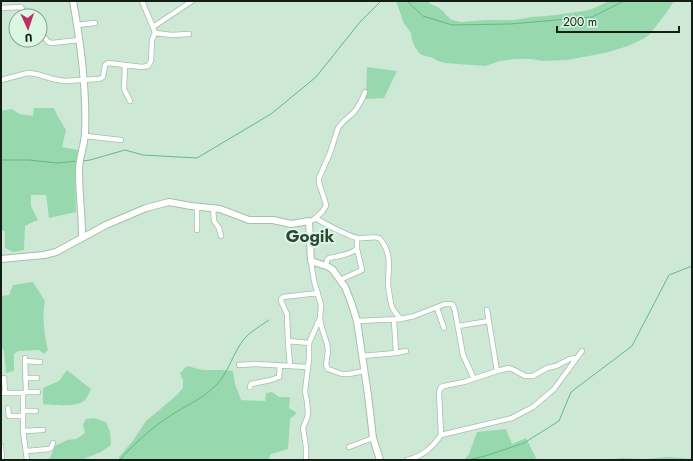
<svg xmlns="http://www.w3.org/2000/svg" width="693" height="461" font-family="Jost,sans-serif">
<style>
.green{fill:#98d8ae}
.lines{fill:none;stroke-linecap:round;stroke-linejoin:round}
.stream{stroke:#5fbb83;stroke-width:1}
.minor-casing{stroke:#a5bead;stroke-width:6}
.tertiary-casing{stroke:#a5bead;stroke-width:8}
.minor{stroke:#fff;stroke-width:4.5}
.tertiary{stroke:#fff;stroke-width:6}
.labels{text-anchor:middle;dominant-baseline:central;stroke-width:4;stroke-linejoin:round;paint-order:stroke}
.quarter-label{font-size:17px;font-weight:bold;fill:#2f4536;stroke:#dbf6e3}
</style>
<rect width="100%" height="100%" fill="#cee8d6"/>
<path class="green" d="M396,1h33l1,3 8,3 6,5 2,3 6,5 9,2 25,-2h28l18,-3 15,-1 37,-5 8,-2 17,-8h65l-7,11 -18,23 -6,4 -15,7 -23,7 -38,7 -24,1 -12,-2h-16l-15,2 -15,5 -40,-3 -7,-2 -7,-4h-3l-8,-3 -5,-7 -3,-7 -1,-7 -8,-11 -2,-7z
M367,67l30,4 -13,27 -18,1z
M34,108h20l3,7 9,15 -4,17 16,3 -3,24 1,38 -27,6 -3,-23h-15v11l7,14 -5,2 -8,4 -1,24 -11,2 -8,-4v-17l-4,-1v-119l11,-2 7,5 14,2z
M33,282l12,19c-3,14 -1,35 3,49l-4,4 -5,-4 -21,1 -4,3v17l-8,2 -2,-22 -3,-5v-50l8,-1 4,-10z
M187,366l16,4h21l9,1 2,13 6,16 24,1 1,-8 6,-1 7,5h11l-1,11 8,5 -7,6 -2,30 -17,5 -3,6h-149v-3l13,-15 14,-21 31,-26 6,-7v-8l-3,-7z
M67,370l24,19c-2,3 -3,8 -6,11 -8,8 -32,5 -42,4v-16l16,-7z
M94,418l12,4 4,10 1,13 -10,7 -20,8h-36l5,-2 5,-12 12,-6 9,-1 9,-6 -2,-9 3,-5z
M506,429l6,15 14,-6 11,22h-73l5,-6 8,-22z
M670,457l22,2v1h-85l15,-2 22,1z"/>
<g class="lines">
<path class="stream" d="M407,1l16,15 29,9 58,-1 82,-7 32,-16
M1,160h28l28,3 21,-2
M83,161l7,-1 35,-10 18,5 54,3 74,-44 45,-37 44,-55 21,-21
M120,460c13,-16 35,-35 53,-46 14,-9 29,-15 41,-27 15,-13 18,-34 31,-49 5,-6 17,-13 24,-18
M468,460l17,-4 39,-13 35,-22 12,-29 61,-46 37,-71 23,-9"/>
<g class="minor-casing">
<path id="minor" d="M1,8l20,-1 1,2 1,7
M77,25l18,-2
M153,27l39,-26
M155,33l17,2 17,-1
M40,38h5l3,4 4,1 28,-3
M125,65l-1,24 6,12
M1,80l27,-7 8,1 17,5 11,2 35,-2 4,-2 2,-12 3,-2 34,4 6,-1 3,-5 1,-21 3,-7 -2,-6 -11,-26
M85,136l36,4
M197,206v24
M213,208l1,13 5,7 2,8
M315,218c13,7 28,16 42,20 6,1 18,-2 22,0 1,1 3,3 4,5 9,14 5,26 5,42 1,7 2,15 4,22 2,5 5,8 9,12
M313,220l9,-8 4,-6 -1,-5 -6,-18v-5l11,-25 8,-25c4,-6 11,-11 16,-16 5,-6 8,-12 11,-20
M311,261l3,20 7,24 -1,13 1,7 6,19 1,7 -2,14 2,4 14,5h7l15,-3
M326,266l1,-6 2,-2c10,-2 20,-3 28,-9v-11
M340,280l22,-10 -5,-21
M437,308l7,20
M487,310l10,61
M357,321l44,-2 13,-3 31,-12h6l2,1 2,6 8,44 11,24
M458,326l31,-5
M288,341l2,25
M309,343l-21,-2 -1,-27 -6,-13v-2l2,-2 35,-4
M396,353l10,-2
M362,356l34,-3 -2,-33
M25,361l15,1
M239,365l16,-1 52,3
M4,378l1,15
M25,378h12
M250,387l1,-3 20,-4 8,-3 1,-11
M26,392h12
M1,393h22v38l4,29
M23,393l3,-1 -1,-34
M8,408l1,8h14
M23,411h13
M23,431l20,-1
M441,435l71,-17 21,-11 21,-18 28,-38
M1,446l1,14
M349,447l24,-9
M27,451l22,-2 2,-1 2,-5
M306,460v-13l-3,-19 4,-10 1,-5 -1,-11 -2,-11 4,-32v-16l10,-23
M407,460c16,-4 25,-12 34,-25l-2,-43 2,-5 3,-1 20,-4 33,-11 12,-3 5,2 11,6h8l14,-8 9,-2 14,-7 6,-1"/>
</g>
<g class="tertiary-casing">
<path id="tertiary" d="M73,1c8,44 14,89 12,133 -1,13 -6,24 -6,36 0,23 3,45 3,67
M1,259l43,-4 12,-3 50,-27 40,-17 23,-6 22,4 29,3 29,11h24l18,4 18,-3 2,40 18,6 4,3 7,10 5,7 6,15 6,19 11,74 5,43 7,22"/>
</g>
<use href="#minor" class="minor"/>
<use href="#tertiary" class="tertiary"/>
</g>
<g class="labels">
<g class="quarter-label">
<text x="310" y="236">Gogik</text>
</g>
</g>
<rect width="693" height="461" fill="none" stroke="#141e17" stroke-width="4"/>
<g transform="translate(28 28) rotate(177)"><circle r="19" fill="#dbf6e3" stroke="#8ba091"/>
<path d="M0-3L7 15L0 10L-7 15Z" fill="#be3060"/>
<text y="-6" font-size="11" font-weight="bold" text-anchor="middle" fill="#141e17">U</text>
</g>
<path d="M557 26v6h122v-6" fill="none" stroke="#141e17" stroke-width="2"/>
<text x="563" y="26" font-size="12" fill="#141e17" stroke="#dbf6e3" stroke-width="3" paint-order="stroke">200 m</text>
</svg>
